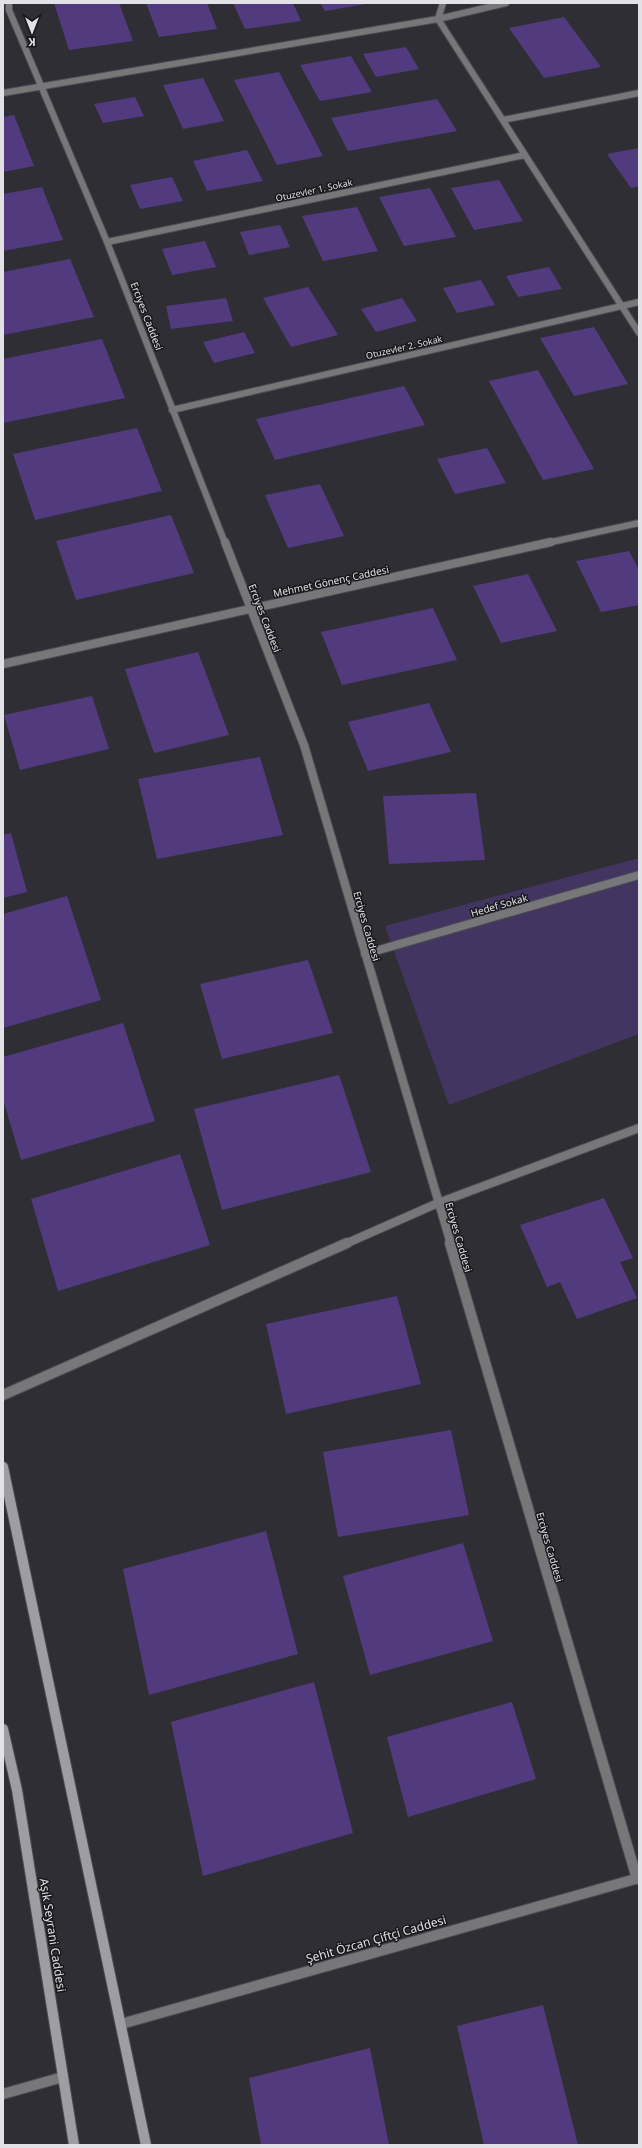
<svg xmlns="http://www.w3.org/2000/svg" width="642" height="2148" font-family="'Noto Sans',sans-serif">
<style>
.green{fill:#433562}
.building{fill:#513b7e}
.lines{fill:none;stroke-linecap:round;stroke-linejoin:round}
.minor-far2-casing{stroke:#4c4b51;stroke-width:8}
.minor-far1-casing{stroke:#4c4b51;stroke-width:10}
.minor-casing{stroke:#4c4b51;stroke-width:12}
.secondary-casing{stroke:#4c4b51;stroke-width:12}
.minor-far2{stroke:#777679;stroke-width:6}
.minor-far1{stroke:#777679;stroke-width:8}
.minor{stroke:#777679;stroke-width:10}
.secondary{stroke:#9e9da3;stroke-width:10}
.labels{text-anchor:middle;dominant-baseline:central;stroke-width:3;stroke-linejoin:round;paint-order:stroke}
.far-street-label{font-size:9px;fill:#e2e1e6;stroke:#18171a}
.street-label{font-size:10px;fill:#e2e1e6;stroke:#18171a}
.near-street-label{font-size:12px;fill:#e2e1e6;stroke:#18171a}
</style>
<rect width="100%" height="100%" fill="#302e35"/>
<path class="green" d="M639,858v176l-190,71 -64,-179z"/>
<path class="building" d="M54,3h65l14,38 -64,9z
M146,3h61l10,26 -58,8z
M233,3h60l8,18 -56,8z
M320,3h46v1l-41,7z
M564,17l37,50 -57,11 -35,-50z
M406,47l13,22 -43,8 -13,-23z
M351,56l21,36 -52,9 -20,-36z
M279,72l23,44 21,40 -46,9 -43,-85z
M203,78l21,43 -41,8 -20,-44z
M135,97l9,19 -41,7 -9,-19z
M437,99l20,32 -109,20 -17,-33z
M14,115l20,51 -31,6v-55z
M639,148v38l-8,2 -24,-34z
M247,150l16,31 -56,10 -14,-30z
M172,177l11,24 -43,8 -10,-24z
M499,180l24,41 -49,9 -23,-42z
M42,187l21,53 -60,11v-57z
M430,188l26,49 -52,9 -25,-49z
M357,207l21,44 -55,10 -21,-45z
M280,225l10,22 -41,8 -9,-23z
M205,241l11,26 -44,8 -10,-26z
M70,259l24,58 -91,18v-63z
M549,267l13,22 -44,8 -12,-21z
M481,280l14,25 -38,8 -14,-25z
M308,287l30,48 -47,12 -28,-49z
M226,298l7,23 -62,8 -5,-23z
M402,298l15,23 -41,11 -15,-23z
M594,327l34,57 -54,12 -34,-58z
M244,332l11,21 -41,10 -11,-21z
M102,339l23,59 -122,25v-64z
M538,370l56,99 -51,11 -54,-99z
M404,386l21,39 -150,35 -19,-41z
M137,428l25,63 -127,29 -22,-66z
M487,448l19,35 -51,11 -18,-35z
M320,484l24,52 -56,12 -23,-53z
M171,515l23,58 -118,27 -20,-59z
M629,551l10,19v35l-38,7 -25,-51z
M528,574l29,57 -56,12 -28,-57z
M433,608l24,52 -115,25 -21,-53z
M198,652l31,83 -75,18 -29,-84z
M92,696l17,53 -89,21 -16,-55z
M429,703l22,49 -83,19 -20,-49z
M260,757l23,78 -126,24 -19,-80z
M476,793l9,67 -96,4 -6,-68z
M11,833l16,59 -24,6v-63z
M67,896l34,104 -98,28v-114z
M308,960l25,73 -111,26 -22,-75z
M123,1023l32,98 -134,39 -18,-61v-42z
M339,1075l32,97 -149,38 -28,-101z
M180,1154l30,91 -152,46 -27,-92z
M604,1198l29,60 -13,4 17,36 -60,21 -17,-37 -13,5 -27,-62z
M397,1296l24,88 -135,30 -20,-90z
M451,1430l18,85 -131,22 -15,-85z
M266,1531l32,123 -149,41 -26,-126z
M463,1543l30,98 -123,34 -27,-99z
M314,1682l39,151 -150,43 -32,-154z
M512,1702l24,77 -128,38 -21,-80z
M543,2005l35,140h-94l-27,-119z
M370,2048l19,97h-128l-12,-67z"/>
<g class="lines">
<g class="minor-far2-casing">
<path id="minor-far2" d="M9,3v7l98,232 118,301
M443,3l-5,16 201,314
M3,93l435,-74 68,-16
M503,120l136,-27
M107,242l418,-87
M172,410l467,-108
M547,543l92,-20"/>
</g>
<g class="minor-far1-casing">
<path id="minor-far1" d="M225,542l79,203 147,499
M3,664l548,-122
M365,954l274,-79
M345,1244l93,-41 201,-75"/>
</g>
<g class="minor-casing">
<path id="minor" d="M450,1243l187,636
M3,1395l344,-152
M121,2024l518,-146
M3,2094l60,-17"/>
</g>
<g class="secondary-casing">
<path id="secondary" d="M3,1467l143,678
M3,1729l14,61 57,355"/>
</g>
<use href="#minor-far2" class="minor-far2"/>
<use href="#minor-far1" class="minor-far1"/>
<use href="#minor" class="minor"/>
<use href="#secondary" class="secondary"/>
</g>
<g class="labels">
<g class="far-street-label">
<text transform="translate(314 190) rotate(-12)">Otuzevler 1. Sokak</text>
<text transform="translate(404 347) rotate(-13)">Otuzevler 2. Sokak</text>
</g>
<g class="street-label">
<text transform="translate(147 316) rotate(69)">Erciyes Caddesi</text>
<text transform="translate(331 581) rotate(-12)">Mehmet Gönenç Caddesi</text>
<text transform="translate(265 618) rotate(69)">Erciyes Caddesi</text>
<text transform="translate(499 905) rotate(-16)">Hedef Sokak</text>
<text transform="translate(367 926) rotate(74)">Erciyes Caddesi</text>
<text transform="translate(459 1237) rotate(74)">Erciyes Caddesi</text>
<text transform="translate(550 1547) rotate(74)">Erciyes Caddesi</text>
</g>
<g class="near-street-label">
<text transform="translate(53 1935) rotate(81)">Aşık Seyrani Caddesi</text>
<text transform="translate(376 1939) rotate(-16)">Şehit Özcan Çiftçi Caddesi</text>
</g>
</g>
<rect width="642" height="2148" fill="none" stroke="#e2e1e6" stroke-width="8"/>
<g transform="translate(32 32) rotate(180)" stroke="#18171a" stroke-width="3" paint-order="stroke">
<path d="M0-3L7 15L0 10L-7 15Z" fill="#e2e1e6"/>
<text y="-6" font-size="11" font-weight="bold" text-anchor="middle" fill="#e2e1e6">K</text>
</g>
</svg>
